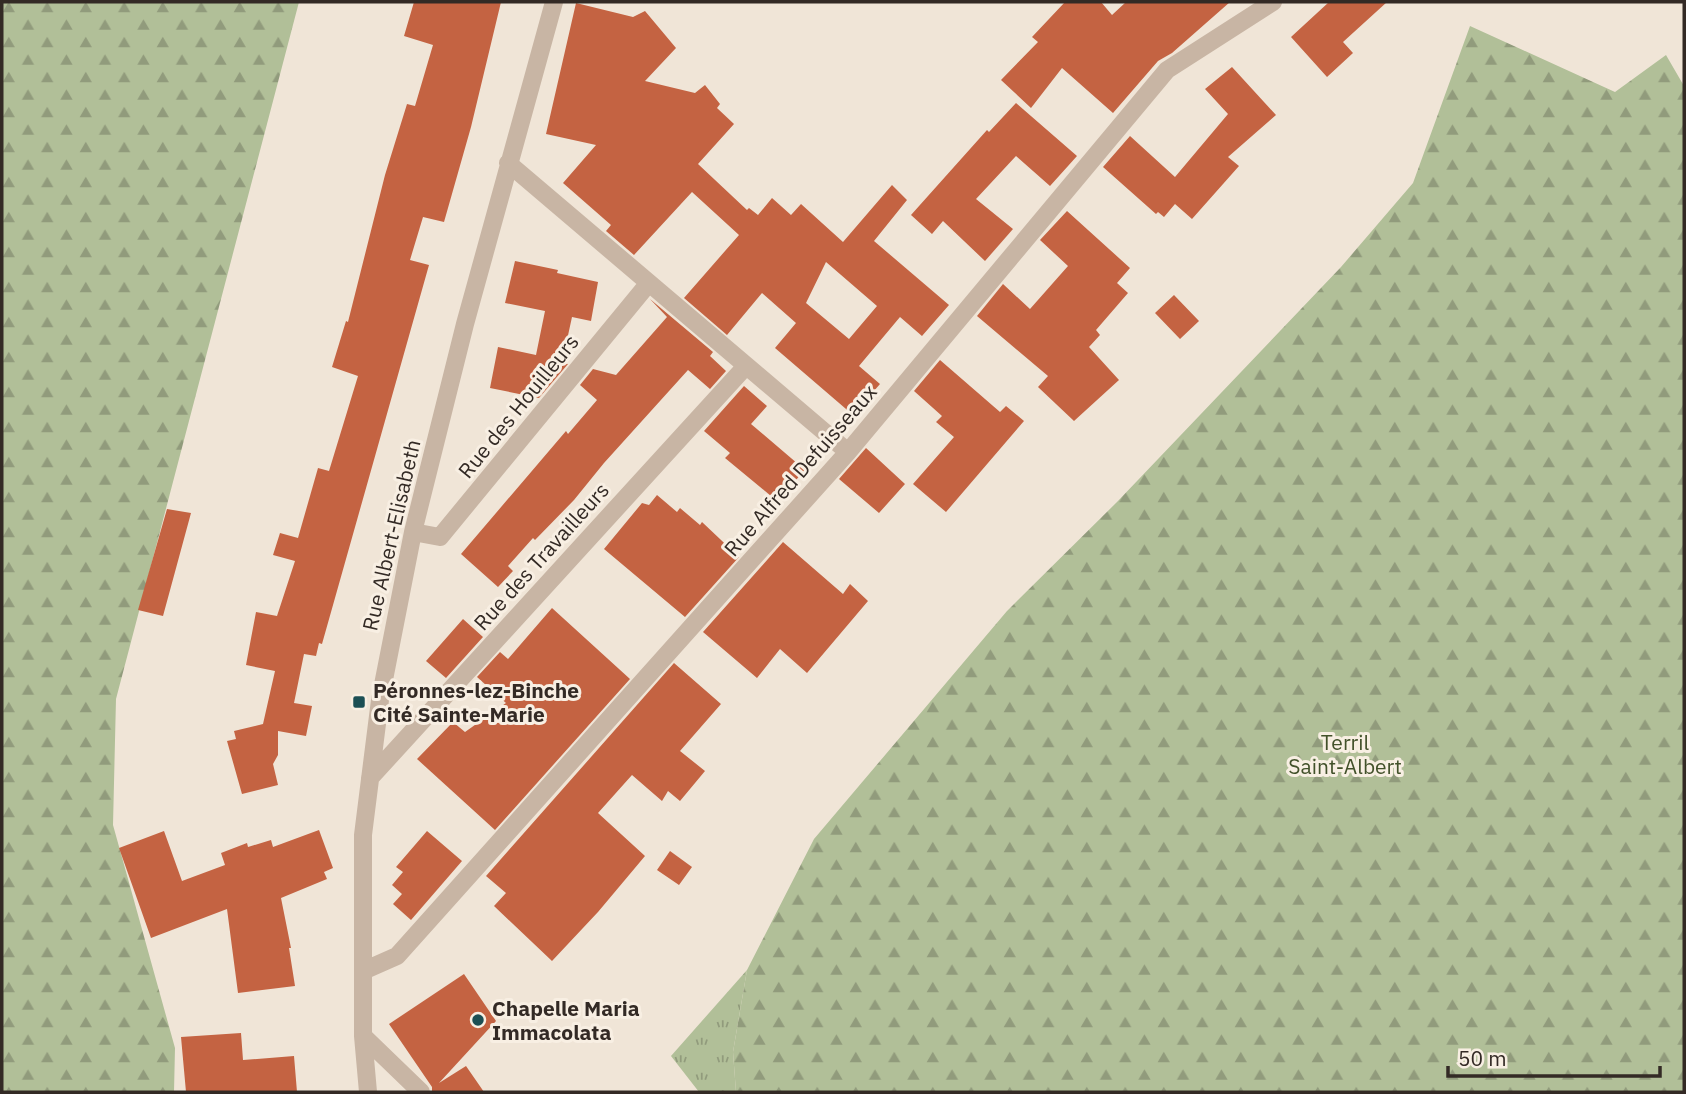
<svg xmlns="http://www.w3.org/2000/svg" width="1686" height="1094" font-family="'IBM Plex Sans',sans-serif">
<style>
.grass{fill:url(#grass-tufts)}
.forest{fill:url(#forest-firs)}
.building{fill:#c46342;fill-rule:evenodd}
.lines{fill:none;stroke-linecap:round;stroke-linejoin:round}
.minor{stroke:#c8b5a4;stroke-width:18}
.poi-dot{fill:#1c4f54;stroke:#f8efe3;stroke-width:2.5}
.labels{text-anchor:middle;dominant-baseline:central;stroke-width:6;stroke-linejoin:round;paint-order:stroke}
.street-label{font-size:21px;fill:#332a25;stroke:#f8efe3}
.poi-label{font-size:21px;font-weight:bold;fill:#332a25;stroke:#f8efe3;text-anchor:start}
.park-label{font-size:21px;fill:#42512a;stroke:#f8efe3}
</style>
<defs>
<pattern id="grass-tufts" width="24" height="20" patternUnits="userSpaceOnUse" patternTransform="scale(1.75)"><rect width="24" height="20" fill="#b1bf98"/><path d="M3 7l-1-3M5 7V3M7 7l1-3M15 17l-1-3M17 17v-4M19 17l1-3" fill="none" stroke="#919b7c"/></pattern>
<pattern id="forest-firs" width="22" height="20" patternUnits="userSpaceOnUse" patternTransform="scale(1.75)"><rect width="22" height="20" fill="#b1bf98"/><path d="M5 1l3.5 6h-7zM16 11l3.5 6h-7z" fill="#919b7c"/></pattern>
</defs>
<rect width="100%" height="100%" fill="#f0e5d7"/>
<path class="grass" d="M747,970l-14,82 3,40h-37l-28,-36z"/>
<path class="forest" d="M2,2h297l-183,697 -3,126 62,223 -1,44h-172z
M1470,26l145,66 51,-37 18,31v1006h-948l-3,-40 14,-82 67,-131 193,-228 110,-109 224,-235 72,-84z"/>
<path class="building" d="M414,2h87l-30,125 -27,95 -21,-5 -13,43 19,5 -107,379 -3,-1 -3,13 -12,-2 -10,49 18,3 -6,30 -28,-5v24l-5,9 5,21 -36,9 -15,-53 9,-2 -2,-8 29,-7 12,-53 -29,-6 10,-53 21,4 18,-55 -22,-6 7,-22 18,5 20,-70 11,3 29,-95 -26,-9 14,-46 2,1 37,-147 22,-71 8,2 18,-61 -29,-9z
M1065,2h36l11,13 14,-13h104l-58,51 -14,8 -45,52 -51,-45 -31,40 -30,-28 37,-38 -6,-5z
M1329,2h58l-44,40 10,11 -26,24 -36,-40z
M576,3l57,14 12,-6 31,37 -31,33 50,12 10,-8 15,19 -3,4 17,16 -36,40 49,46 2,-2 9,7 14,-17 19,17 10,-11 42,38 49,-57 15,15 -33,41 75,64 -27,31 -22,-19 -41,49 21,18 -27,31 -78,-67 21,-25 -34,-30 -35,42 -43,-37 55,-63 -47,-43 -58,63 -28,-24 5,-6 -48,-42 33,-38 -50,-11zM826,262l51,44 -28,33 -43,-36z
M1232,67l44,48 -48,42 11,9 -47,53 -17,-15 -11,13 -6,-5 -2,2 -53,-47 27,-31 45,41 53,-63 -23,-25z
M1016,103l61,53 -27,30 -34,-30 -40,43 37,30 -28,32 -42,-40 -11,13 -21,-19 76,-85 2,2z
M1067,211l63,57 -13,15 11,10 -32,37 4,5 -11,12 30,33 -45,41 -36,-34 10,-11 -71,-60 26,-32 27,25 38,-43 -28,-26z
M515,261l43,9 -1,3 41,9 -7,39 -19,-4 -10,46 6,1 -29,34 -49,-10 8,-41 38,8 9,-44 -40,-8z
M1174,295l25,26 -19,18 -25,-26z
M650,299l63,53 -3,4 16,15 -16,18 -22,-19 -84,93 -30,37 -39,40 -2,-2 -25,28 5,5 -15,16 -37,-33 105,-123 2,3 29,-34 -17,-15 13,-16 23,6 51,-58z
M940,360l60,52 6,-6 18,15 -78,91 -33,-28 41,-47 -18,-15 6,-6 -28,-25z
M744,386l23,20 -16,18 54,46 -28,31 -52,-43 5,-5 -26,-22z
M866,448l39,36 -26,29 -40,-34z
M657,495l20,17 3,-4 20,17 2,-3 37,35 -54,60 -81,-68 38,-46 7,2z
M167,509l24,4 -28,103 -25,-6z
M783,542l60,52 7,-10 18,17 -61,72 -27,-24 -23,29 -54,-46z
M552,608l78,71 -135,151 -78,-71 36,-37 12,10 41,-29 -29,-26 23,-25 8,7z
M463,619l20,18 -37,41 -20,-17z
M674,663l47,41 -41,47 25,20 -25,30 -12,-10 -6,10 -30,-26 -34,38 47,43 -47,56 -46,49 -58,-55 12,-13 -20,-17z
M319,830l14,38 -9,4 3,7 -46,19 10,50h-2l6,38 -57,7 -11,-84 -76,29 -32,-90 45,-17 18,50 43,-16 -4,-12 26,-10 1,4 23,-7 2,7z
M427,831l35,30 -51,59 -18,-16 9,-10 -10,-9 11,-13 -7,-5z
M670,851l22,16 -13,18 -22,-15z
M464,974l32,47 -57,62 27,-17 18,26h-52v-5l-43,-63z
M241,1033l2,27 51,-4 3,36h-111l-5,-55z"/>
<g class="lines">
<path class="minor" d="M508,163l340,289
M413,532l27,5 208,-253
M370,778l376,-412
M363,971l34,-15 451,-504 319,-382 106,-68
M363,1036l58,56
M368,1092l-5,-56v-201l17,-135 33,-168 52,-208 89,-322"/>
</g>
<g class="poi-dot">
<rect x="352" y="695" width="14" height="14" rx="3.5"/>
<circle cx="478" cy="1020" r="7"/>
</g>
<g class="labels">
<g class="street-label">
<text transform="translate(518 406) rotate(-51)">Rue des Houilleurs</text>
<text transform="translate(800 470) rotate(-49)">Rue Alfred Defuisseaux</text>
<text transform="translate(391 535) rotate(-77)">Rue Albert-Elisabeth</text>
<text transform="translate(541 556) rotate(-48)">Rue des Travailleurs</text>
</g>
<g class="poi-label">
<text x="373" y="690">Péronnes-lez-Binche<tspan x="373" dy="24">Cité Sainte-Marie</tspan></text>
<text x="492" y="1008">Chapelle Maria<tspan x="492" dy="24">Immacolata</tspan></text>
</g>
<g class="park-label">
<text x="1345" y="742">Terril<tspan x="1345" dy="24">Saint-Albert</tspan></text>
</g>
</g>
<rect width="1686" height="1094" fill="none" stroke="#332a25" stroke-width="7"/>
<path d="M1448 1066v10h212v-10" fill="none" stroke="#332a25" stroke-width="3.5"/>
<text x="1458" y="1066" font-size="21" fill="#332a25" stroke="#f8efe3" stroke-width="5" paint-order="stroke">50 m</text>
</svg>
